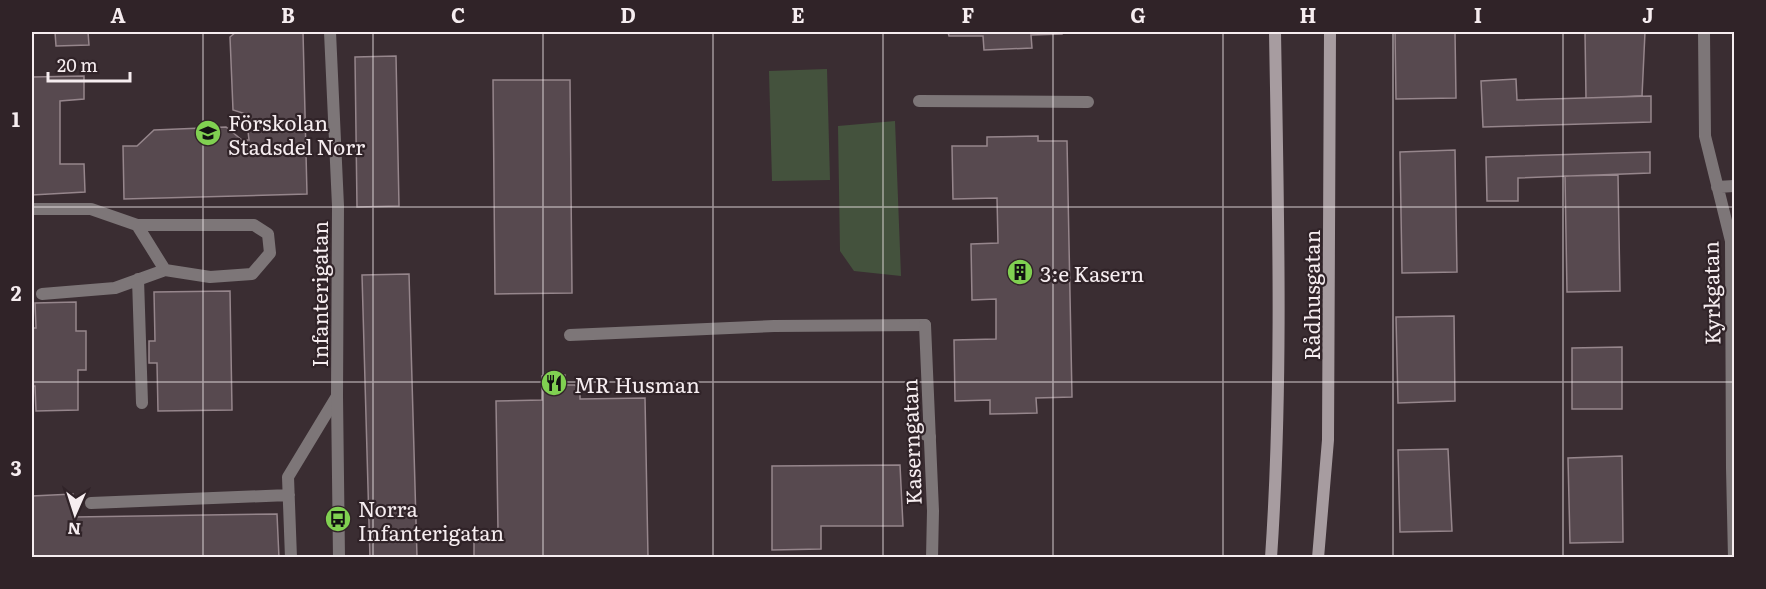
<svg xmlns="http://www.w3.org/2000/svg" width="1766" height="589" font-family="Literata,serif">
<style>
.green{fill:#44523d}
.building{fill:#57494f;stroke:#96868c;stroke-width:1.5}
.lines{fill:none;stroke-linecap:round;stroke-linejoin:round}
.service{stroke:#7d7678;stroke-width:12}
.minor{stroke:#7d7678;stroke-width:12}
.secondary{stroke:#a79ca0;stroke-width:12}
.grid{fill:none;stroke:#f6edf0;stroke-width:1.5;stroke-opacity:0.55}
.labels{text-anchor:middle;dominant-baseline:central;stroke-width:4.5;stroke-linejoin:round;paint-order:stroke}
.poi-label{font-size:21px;fill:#f6edf0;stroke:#302328;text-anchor:start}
.street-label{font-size:21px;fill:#f6edf0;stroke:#302328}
.neatline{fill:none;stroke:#f6edf0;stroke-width:2}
.grid-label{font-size:20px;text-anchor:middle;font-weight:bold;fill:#f6edf0}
</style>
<rect width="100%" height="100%" fill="#3a2d32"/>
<path class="green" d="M827,69l3,111 -58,1 -3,-110z
M895,121l6,155 -47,-5 -14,-20 -2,-125z"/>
<path class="building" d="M55,32h33l1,13 -33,1z
M236,32h67l4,162 -183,5 -1,-53h14l17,-16 72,-3 16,13h7l-3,-26 -13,-4 -3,-73z
M948,32h114v2l-31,1 1,13 -48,2 -1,-14h-34z
M1395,32h60l1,66 -60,1z
M1585,32h60l-3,64 -56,2z
M396,56l3,150 -42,1 -2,-150z
M84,76v23l-24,2v63h24l1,28 -53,3v-118z
M1516,79l1,21 134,-4v26l-168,5 -2,-46z
M493,80h77l2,213 -77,1z
M1038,136v5h29l5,256 -36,1 1,15 -47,1v-14l-35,1 -1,-61 42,-1v-40l-24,1 -1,-56 27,-1 -1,-45 -44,1 -1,-53h35v-9z
M1455,150l2,122 -55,1 -2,-121z
M1650,152v21l-132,5v23h-31l-1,-44z
M1618,175l2,116 -53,1 -2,-116z
M409,274l8,283 -47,1 -8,-283z
M230,291l2,119 -74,1 -1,-48h-8v-22h6l-1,-49z
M76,302v29h10v39h-8v40l-42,1 -1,-25h-3v-58h4l-1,-25z
M1454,316l1,85 -57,2 -2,-86z
M1622,347v62h-50v-61z
M565,375l1,10h9l5,8v6l65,-1 3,159 -174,1v-27l24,-1 -2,-129 46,-1v-24z
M1448,449l4,82 -52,1 -2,-82z
M1622,456l1,86 -53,1 -2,-85z
M900,465l3,61h-82v23l-49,1v-84z
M73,494l1,23 203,-3 2,44h-247v-62z"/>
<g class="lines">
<path class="service" d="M919,101l169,1
M570,335l204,-9 151,-1
M915,429l15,8
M91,503l198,-8
M291,558l-3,-81 49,-81"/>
<path class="minor" d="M330,32l8,174 -1,190 2,162
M1704,32l1,104 26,105 1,227 2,90
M1717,187l17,-1
M32,209h59l46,16 28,45 45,7 42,-3 18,-21 -2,-19 -14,-9h-117
M138,279l4,124
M42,294l73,-6 50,-18
M925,325l8,186 -1,47"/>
<path class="secondary" d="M1271,558c12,-176 7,-351 4,-526
M1318,558l10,-118 2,-408"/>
</g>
<path class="grid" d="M203,32v526M373,32v526M543,32v526M713,32v526M883,32v526M1053,32v526M1223,32v526M1393,32v526M1563,32v526M32,207h1702M32,382h1702"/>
<defs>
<g id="school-disc" transform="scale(1.35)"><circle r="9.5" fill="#80d051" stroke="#302328"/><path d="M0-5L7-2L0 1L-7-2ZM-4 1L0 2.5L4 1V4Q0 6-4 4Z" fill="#111"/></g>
<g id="building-disc" transform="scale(1.35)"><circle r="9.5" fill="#80d051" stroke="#302328"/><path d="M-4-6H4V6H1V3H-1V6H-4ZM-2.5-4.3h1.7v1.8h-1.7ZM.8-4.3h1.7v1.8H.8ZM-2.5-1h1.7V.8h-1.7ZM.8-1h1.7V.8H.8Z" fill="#111"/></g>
<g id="restaurant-disc" transform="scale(1.35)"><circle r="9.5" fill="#80d051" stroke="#302328"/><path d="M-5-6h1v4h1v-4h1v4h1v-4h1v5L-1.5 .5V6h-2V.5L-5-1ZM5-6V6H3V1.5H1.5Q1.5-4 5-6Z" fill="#111"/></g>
<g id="bus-disc" transform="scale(1.35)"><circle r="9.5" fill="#80d051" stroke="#302328"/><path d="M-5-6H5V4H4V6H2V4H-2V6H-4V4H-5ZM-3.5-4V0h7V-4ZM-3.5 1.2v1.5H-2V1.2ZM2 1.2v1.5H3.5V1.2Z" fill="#111"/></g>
</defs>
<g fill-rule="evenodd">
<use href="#school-disc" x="208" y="133"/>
<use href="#building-disc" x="1020" y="272"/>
<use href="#restaurant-disc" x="554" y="383"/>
<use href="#bus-disc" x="338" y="519"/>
</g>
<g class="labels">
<g class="poi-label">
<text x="228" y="121">Förskolan<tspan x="228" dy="24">Stadsdel Norr</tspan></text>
<text x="1040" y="272">3:e Kasern</text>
<text x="574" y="383">MR Husman</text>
<text x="358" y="507">Norra<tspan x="358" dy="24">Infanterigatan</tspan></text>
</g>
<g class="street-label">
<text transform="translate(1710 293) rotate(-91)">Kyrkgatan</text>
<text transform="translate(318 294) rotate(-90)">Infanterigatan</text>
<text transform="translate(1310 295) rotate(-90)">Rådhusgatan</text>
<text transform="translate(910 442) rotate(-92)">Kaserngatan</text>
</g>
</g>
<rect width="1766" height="589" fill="none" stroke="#302328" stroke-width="66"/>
<g transform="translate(75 514) rotate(183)" stroke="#302328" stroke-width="4.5" paint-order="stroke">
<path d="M0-4.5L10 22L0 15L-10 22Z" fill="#f6edf0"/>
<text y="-9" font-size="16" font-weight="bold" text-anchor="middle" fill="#f6edf0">N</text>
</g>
<path d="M48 72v9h82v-9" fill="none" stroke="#f6edf0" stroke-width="3"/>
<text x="57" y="72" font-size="18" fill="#f6edf0" stroke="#302328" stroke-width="4.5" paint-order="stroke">20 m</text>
<rect x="33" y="33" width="1700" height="523" class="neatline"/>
<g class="grid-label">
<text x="118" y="23">A</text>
<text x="288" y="23">B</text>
<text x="458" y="23">C</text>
<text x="628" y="23">D</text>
<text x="798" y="23">E</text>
<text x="968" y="23">F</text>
<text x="1138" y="23">G</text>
<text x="1308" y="23">H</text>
<text x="1478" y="23">I</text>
<text x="1648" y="23">J</text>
<text x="16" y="127">1</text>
<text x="16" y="301">2</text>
<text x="16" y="476">3</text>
</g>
</svg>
